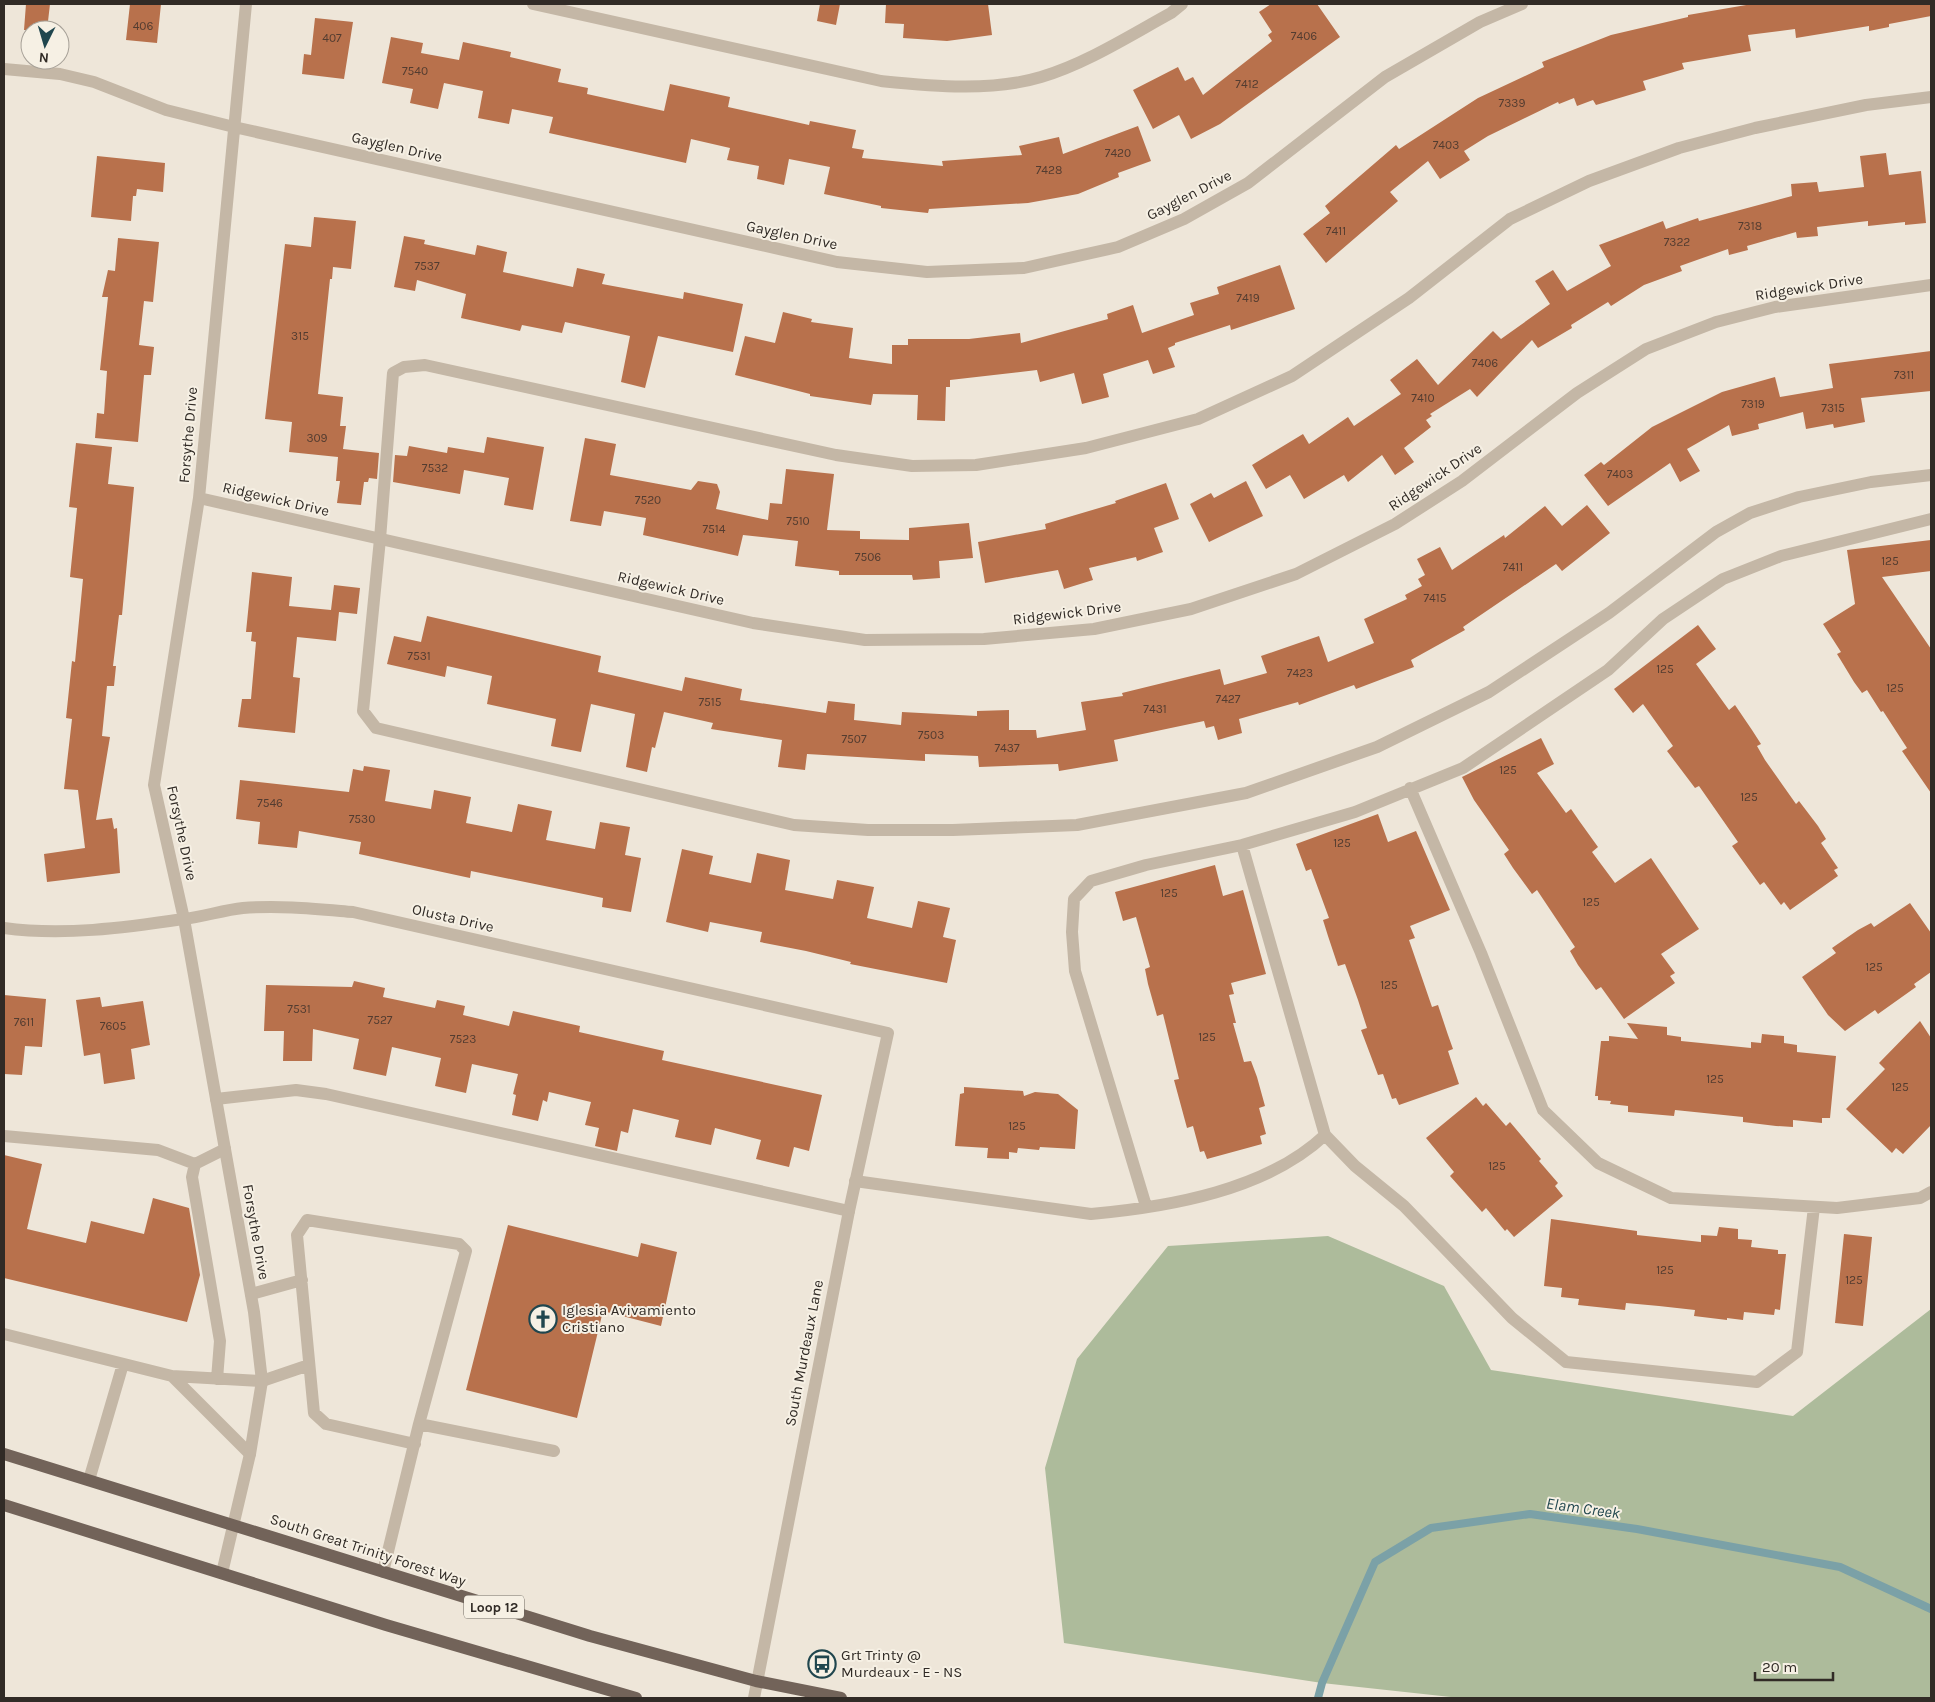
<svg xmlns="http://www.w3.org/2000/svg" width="1935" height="1702" font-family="Karla,sans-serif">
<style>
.green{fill:#adbb9b}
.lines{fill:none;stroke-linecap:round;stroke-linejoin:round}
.stream{stroke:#7ba1a7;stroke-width:8}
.building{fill:#b8714c}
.service{stroke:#c4b7a6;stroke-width:12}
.minor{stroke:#c4b7a6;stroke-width:12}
.primary{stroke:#726359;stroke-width:12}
.labels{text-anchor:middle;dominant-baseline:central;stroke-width:4;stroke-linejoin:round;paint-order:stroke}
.number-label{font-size:12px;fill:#533c30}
.shield{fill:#f6f0e4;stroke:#6c665f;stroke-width:1}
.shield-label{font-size:14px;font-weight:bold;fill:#312b26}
.street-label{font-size:15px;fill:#312b26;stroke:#f6f0e4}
.poi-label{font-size:15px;fill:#312b26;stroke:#f6f0e4;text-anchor:start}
.water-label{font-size:16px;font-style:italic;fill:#20464e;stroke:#f6f0e4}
</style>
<rect width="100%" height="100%" fill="#eee6d9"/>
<path class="green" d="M1328,1236l116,50 47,84 302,46 138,-107v389h-471l-138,-15 -258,-40 -19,-175 32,-109 91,-113z"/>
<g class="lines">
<path class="stream" d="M1318,1698l4,-15 53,-121 56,-34 99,-14 107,15 203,38 91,42"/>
</g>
<path class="building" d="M26,4h24l-3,26h-23z
M130,4h31l-4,39 -31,-3z
M820,4h20l-4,21 -19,-4z
M886,4h102l4,31 -45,6 -44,-3 1,-14 -19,-1z
M1271,4h46l23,33 -120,87 -29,15 -12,-24 -26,14 -20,-39 45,-23 7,14 8,-4 10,18 69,-54 -4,-6 4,-3 -13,-20z
M1752,4h179v12l-42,8v3l-20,4v-5l-73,12 -1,-9 -47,6 3,16 -69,12 2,6 -41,12 3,9 -50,15 -3,-5 -16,6 -3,-8 -15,6 -1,-2 -70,34 -24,15 6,9 -30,19 -12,-18 -38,31 8,9 -72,62 -23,-29 27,-21 -5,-7 71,-61 3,4 79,-51 66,-31 -2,-5 69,-27 77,-18v-2z
M315,18l38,4 -9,57 -42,-5 2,-20 7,1z
M391,37l32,6 -2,10 38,7 4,-18 48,10 -1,5 51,12 -3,13 30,6 -1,6 77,17 6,-27 60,13 -2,10 81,18 1,-4 46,9 -4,18 12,2 -2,8 81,8 -1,-5 80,-6 -3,-9 40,-9 4,17 75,-28 13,35 -33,12 1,4 -41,17 -50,9 -99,6 -1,4 -47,-5v-2l-57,-12 6,-27 -41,-8 -5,26 -27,-6 2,-13 -32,-6 3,-12 -39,-9 -5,24 -137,-30 4,-16 -41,-8 -3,15 -31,-6 5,-27 -39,-8 -6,26 -28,-6 3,-14 -31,-6z
M1886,153l3,22 32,-4 5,52 -21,2v-3l-37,4v-5l-51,6 1,9 -21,2 -1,-6 -49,14 1,4 -19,5 -1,-6 -48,17 2,5 -38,14 -33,21 -3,-4 -37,23 1,3 -34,20 -6,-8 -55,57 -7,-8 -40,25 2,2 -6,4 5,7 -27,21 10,14 -19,13 -13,-20 -34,27 -4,-7 -40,24 -14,-24 -24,14 -14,-24 51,-31 6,10 39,-27 6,9 47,-32 -11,-14 27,-21 21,26 55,-54 8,8 49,-35 -15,-23 18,-11 14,21 44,-25 -12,-21 64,-24 3,8 32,-11 1,3 93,-25 -1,-12 26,-2 2,10 45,-5 -4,-31z
M97,156l68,7 -2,29 -26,-3 -1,7h-3l-2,25 -40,-4z
M314,217l42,4 -5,48 -18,-2 -1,12h-2l-12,115 25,3 -3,29h6l-3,23 36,4 -2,26 -8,-1 -1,4h-4l-3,23 -24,-2 3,-22h-4l2,-24 -49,-5 3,-30 -27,-3 20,-175 26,3z
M404,236l21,4 -1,4 51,11 2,-10 30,7 -4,20 70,15 4,-19 28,6 -3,10 81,15 1,-7 59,12 -10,48 -75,-16 -13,52 -24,-6 9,-46 -65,-14 -3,11 -40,-8 -2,6 -59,-13 5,-24 -49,-14 -2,11 -21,-4z
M118,238l41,4 -6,60 -9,-1 -5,44 15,2 -3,28h-7l-6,67 -43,-4 2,-25 7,1 3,-43 -7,-1 8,-73h-6l6,-27 7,1z
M1280,265l15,44 -64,21 -1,-5 -55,18v2l-7,3 7,19 -22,7 -5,-14 -45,14 6,23 -27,7 -8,-31 -34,9 -3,-12 -87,10v7h-4l-1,34 -28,-1 1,-25 -45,-1 -2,11 -61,-9v-2l-75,-19 10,-39 30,7 8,-31 29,7 -1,3 42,6 -4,30 43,6v-19h16v-6h61l51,-6 1,10 87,-24 -1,-5 26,-9 9,28 52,-18 -4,-12 29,-9 -2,-7z
M1931,351v40l-70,7 4,24 -31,6 -1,-4 -27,5 -3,-17 -45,12 1,5 -27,7 -3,-11 -42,24 13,22 -20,11 -10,-19 -62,43 -24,-31 17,-13 3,3 48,-38 70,-35 53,-15 5,20 53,-9 -4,-24z
M487,437l57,10 -11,63 -29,-5 5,-27 -45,-8 -4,24 -67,-12 2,-27 12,1 2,-10 38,7 1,-6 36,6z
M585,438l31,6 -6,31 81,15 7,-9 19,3 3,8 -4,17 52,11 2,-17 12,1 4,-35 48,5 -7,56 33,1v8l49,1v-12l60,-5 4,35 -34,3 1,17 -27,2 -1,-5h-73v-4l-44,-5 3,-25 -55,-6 -5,21 -95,-21 3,-17 -42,-7 -3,15 -31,-5z
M76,443l36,4 -4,37 26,3 -12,128h-3l-6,51h3l-2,20h-7l-5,50 8,1 -14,83 16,-2 2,11 3,-1 3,45 -73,9 -3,-28 41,-6 -7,-58 -14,-1 8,-70 -6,-1 6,-57 3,1 8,-83 -13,-2 7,-69 -8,-1z
M1246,481l17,35 -54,26 -19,-38 21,-11 3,5z
M1166,483l13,36 -25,9 9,24 -26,9 -1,-4 -47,11 4,12 -29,9 -6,-19 -73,13 -7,-41 68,-13 -1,-5 71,-21 -1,-2z
M1587,505l23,28 -48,38 -6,-7 -93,63 2,3 -54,30 3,7 -58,22 -2,-4 -55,20 -1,-3 -59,17 3,14 -24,7 -4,-14 -8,2 -2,-7 -90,19 4,21 -59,10 -1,-7 -79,3 -1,-11 -53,-2v7l-118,-7 -2,16 -27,-3 4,-27 -71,-11 2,-6 -49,-11 -9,36 -3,-1 -5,25 -21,-5 9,-53 -44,-10 -10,48 -30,-6 5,-27 -69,-15 5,-28 -45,-10 -2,11 -58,-13 7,-28 27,6 6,-26 174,40 -3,16 84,19 3,-14 57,12 -2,11 86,13 2,-12 27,3 -1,16 47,5 1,-13 75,4v-5l32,-1v20h27l1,8 49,-8 -5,-28 42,-6 -1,-3 98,-24 4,16 43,-12 -6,-17 58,-20 9,26 46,-19 -10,-24 43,-20 -2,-4 17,-9 -4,-7 7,-4 -8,-16 23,-12 12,23 52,-35 1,3 40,-32 17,20z
M1931,540v31l-49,6 49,72v144l-29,-42 5,-3 -24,-37 -2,1 -14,-22 -5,3 -8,-11 -17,-28 4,-2 -18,-28 32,-20 -8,-54z
M252,572l40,5 -3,29 42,4 3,-25 26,3 -3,26 -18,-2 -3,29 -39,-4 -4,40 7,1 -5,55 -57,-6 4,-28h9l5,-57 -5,-1 1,-9h-6z
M1698,625l18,24 -20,15 33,46 6,-5 17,25 9,14 -4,2 8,14 31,44 3,-3 19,25 8,13 -5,4 17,25 -4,2 4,6 -48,34 -6,-8 -3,3 -17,-23 -4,3 -28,-39 6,-4 -39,-56 -4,2 -28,-37 6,-5 -30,-42 -10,9 -19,-24z
M1541,738l13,26 -17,9 29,40 5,-4 9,13 18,25 -6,5 23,31 36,-25 48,71 -38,25 14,19 -5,3 5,7 -51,36 -23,-32 -5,3 -18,-25 -8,-14 5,-4 -38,-57 -5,4 -19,-26 -9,-14 5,-4 -35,-50 -12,-23z
M364,766l26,4 -5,31 46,8 3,-19 37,7 -5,26 46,9 6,-28 34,7 -6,29 49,9 5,-27 30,5 -5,28 16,3 -10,54 -29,-5 1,-9 -132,-27 -1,7 -111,-24 2,-12 -62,-11 -2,17 -39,-4 2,-22 -24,-3 4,-39 109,12 4,-23 10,2z
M1378,814l10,28 28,-11 34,79 -40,16 5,12 -6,2 23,67 6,-2 10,30 5,14 -5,2 11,33 -60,21 -3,-7 -4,1 -9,-25 -5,1 -17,-45 6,-2 -9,-28 -13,-36 -7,2 -10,-30 -5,-16 6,-2 -18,-49 -5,2 -10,-27z
M682,849l31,7 -4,18 42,9 6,-30 33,7 -5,30 48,9 4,-19 37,7 -7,31 45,10 6,-27 32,7 -7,29 13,3 -9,43 -97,-19 1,-2 -45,-11 -46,-9 2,-10 -52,-10 -2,10 -42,-10z
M1215,865l8,31 20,-6 23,84 -35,9 3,11 -5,1 7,28h-3l11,39 7,-1 6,16 8,29 -6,2 7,26 -6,2 2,8 -55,15 -3,-8 -4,1 -7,-26 -6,2 -13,-48 5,-1 -16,-65 -6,2 -9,-32 -3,-15 5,-2 -14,-50 -13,4 -8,-29z
M1910,903l21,30v39l-17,12 2,3 -38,27 -3,-4 -30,21 -17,-16 -26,-38 34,-24 -4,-5 26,-18 13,-7 3,4z
M354,981l31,7 -2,9 52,11 2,-8 28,6 -2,9 46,11 4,-15 67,15 -1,6 85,19 -2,9 160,35 -13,56 -15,-4 -5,20 -33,-8 5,-19 -46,-12 -4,17 -36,-8 4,-17 -46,-11 -5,24 -7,-2 -4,20 -22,-5 4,-18 -14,-3 6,-23 -42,-10 -2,10 -4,-2 -5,21 -26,-6 4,-20 -3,-1 5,-20 -46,-10 -6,29 -31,-7 6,-28 -49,-11 -6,29 -33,-7 6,-30 -46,-10 -1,32h-29l1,-30h-20l2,-46 86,2z
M4,995l42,4 -4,48 -17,-1 -3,29 -18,-1z
M100,997l2,10 41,-6 7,44 -19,4 4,30 -31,5 -4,-31 -16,3 -8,-56z
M1920,1021l11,17v87l-28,29 -7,-6 -4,5 -46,-44 39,-40 -6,-6z
M1627,1023l40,4v8l14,2v4l70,7v-6l10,1 1,-9 22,2v7l13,2v7l39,4 -6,62h-8v5l-29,-3v7l-17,-1 -33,-4v-5l-68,-7 -1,6 -46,-4v-6l-18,-2 1,-3 -13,-1v-4h-3l6,-55h8v-5l29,3z
M964,1087l59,4 1,5 11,-4 23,2 20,16 -3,39 -35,-2 -1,3 -21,-2 -1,5 -8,-1v7l-22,-1 1,-10 -33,-2 5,-52 4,-1z
M1476,1097l7,9 3,-3 20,23 4,-4 31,37 -2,2 19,22 -3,3 8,10 -49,41 -7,-8 -2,2 -19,-23 -4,4 -32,-36 4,-4 -28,-34z
M4,1155l38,9 -15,65 59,14 5,-22 53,13 9,-36 36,10 11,67 -13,47 -183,-44z
M1551,1219l86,12v4l64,7v-7l16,1 2,-9 19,2v10l14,1 -1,7 27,3v4h8l-6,56 -5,-1 -1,6 -30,-3 -1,8 -16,-2v2l-33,-4 1,-6 -36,-4 -33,-3 -1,7 -47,-5 1,-6 -18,-2 1,-9 -18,-2z
M508,1225l130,32 3,-14 36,9 -16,74 -58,-15 -26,107 -111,-28z
M1844,1234l28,3 -9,89 -28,-3z"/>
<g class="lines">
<path class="service" d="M533,4l348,77c51,5 110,11 160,-4 46,-14 88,-41 130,-64l11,-9
M1931,97l-65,8 -111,23 -76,20 -90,33 -79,38 -101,79 -117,78 -94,43 -112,29 -110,17 -64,1 -76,-11 -411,-90 -21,2 -11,6 -13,166 -17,172 13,17 418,97 74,5h85l124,-5 169,-32 131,-46 112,-55 120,-79 107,-81 34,-19 49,-16 72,-15 60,-7
M1410,788l71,165 62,157 55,53 73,35 166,10 83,-10 11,-6
M1242,845l83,290 30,31 49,40 108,112 54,44 191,20 40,-30 17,-145
M216,1099l80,-9 30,4 523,117
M4,1136l154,14 37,14
M855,1181l236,33c78,-7 176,-24 234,-79
M1146,1206l-71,-235 -3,-39 2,-33 17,-18 55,-16 96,-20 113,-33 108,-44 145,-98 55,-51 60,-40 58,-23 150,-37
M251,1294l51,-14
M4,1334l168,42 78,78
M172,1376l90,5 47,-16
M217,1379l3,-38 -28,-164 3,-13 30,-15
M415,1444l-89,-20 -12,-11 -17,-178 10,-15 152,24 7,7 -47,173
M89,1480l34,-116
M383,1572l36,-148 135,27"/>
<path class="minor" d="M4,69l56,5 34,8 72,28 68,17 603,135 90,10 97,-4 94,-21 66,-28 64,-36 137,-106 95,-55 42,-18
M199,498l554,125 112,17 119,-1 110,-10 97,-20 105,-35 99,-50 67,-43 115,-88 69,-44 70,-27 59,-15 156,-22
M4,928c58,8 120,0 179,-9 20,-2 40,-9 60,-11 37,-3 74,1 110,4l535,121 -39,178 -95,487
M222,1573l28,-119 12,-73 -8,-69 -70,-393 -30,-134 45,-287 47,-494"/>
<path class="primary" d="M4,1454l586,182 166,45 85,17
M4,1505l382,120 250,73"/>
</g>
<defs>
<g id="church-ring" transform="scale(1.4375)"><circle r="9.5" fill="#f6f0e4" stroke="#20464e" stroke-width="1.5"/><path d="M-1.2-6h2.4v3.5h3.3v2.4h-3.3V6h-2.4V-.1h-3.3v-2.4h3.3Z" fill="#20464e"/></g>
<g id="bus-ring" transform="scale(1.4375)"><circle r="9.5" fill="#f6f0e4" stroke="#20464e" stroke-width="1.5"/><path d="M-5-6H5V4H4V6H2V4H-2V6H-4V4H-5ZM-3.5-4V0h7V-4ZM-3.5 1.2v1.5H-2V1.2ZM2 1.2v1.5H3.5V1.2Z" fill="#20464e"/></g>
</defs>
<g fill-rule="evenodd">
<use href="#church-ring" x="543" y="1319"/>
<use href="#bus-ring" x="822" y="1664"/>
</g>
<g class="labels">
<g class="number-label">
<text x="143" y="26">406</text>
<text x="1304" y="36">7406</text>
<text x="332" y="38">407</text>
<text x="415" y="71">7540</text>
<text x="1247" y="84">7412</text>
<text x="1512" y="103">7339</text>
<text x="1446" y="145">7403</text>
<text x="1118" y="153">7420</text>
<text x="1049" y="170">7428</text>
<text x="1750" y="226">7318</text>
<text x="1336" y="231">7411</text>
<text x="1677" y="242">7322</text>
<text x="427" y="266">7537</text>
<text x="1248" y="298">7419</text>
<text x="300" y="336">315</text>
<text x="1485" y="363">7406</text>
<text x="1904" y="375">7311</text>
<text x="1423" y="398">7410</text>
<text x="1753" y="404">7319</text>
<text x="1833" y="408">7315</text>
<text x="317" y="438">309</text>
<text x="435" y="468">7532</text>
<text x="1620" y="474">7403</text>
<text x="648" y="500">7520</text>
<text x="798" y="521">7510</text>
<text x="714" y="529">7514</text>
<text x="868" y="557">7506</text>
<text x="1890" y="561">125</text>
<text x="1513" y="567">7411</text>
<text x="1435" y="598">7415</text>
<text x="419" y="656">7531</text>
<text x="1665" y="669">125</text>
<text x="1300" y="673">7423</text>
<text x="1895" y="688">125</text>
<text x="1228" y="699">7427</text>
<text x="710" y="702">7515</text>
<text x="1155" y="709">7431</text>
<text x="931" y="735">7503</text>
<text x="854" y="739">7507</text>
<text x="1007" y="748">7437</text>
<text x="1508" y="770">125</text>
<text x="1749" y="797">125</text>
<text x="270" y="803">7546</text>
<text x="362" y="819">7530</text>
<text x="1342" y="843">125</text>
<text x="1169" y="893">125</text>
<text x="1591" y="902">125</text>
<text x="1874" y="967">125</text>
<text x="1389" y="985">125</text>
<text x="299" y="1009">7531</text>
<text x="380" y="1020">7527</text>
<text x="24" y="1022">7611</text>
<text x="113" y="1026">7605</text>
<text x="1207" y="1037">125</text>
<text x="463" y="1039">7523</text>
<text x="1715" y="1079">125</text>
<text x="1900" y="1087">125</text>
<text x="1017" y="1126">125</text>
<text x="1497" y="1166">125</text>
<text x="1665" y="1270">125</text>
<text x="1854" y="1280">125</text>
</g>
<rect class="shield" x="464" y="1595.5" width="60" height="23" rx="4"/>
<g class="shield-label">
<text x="494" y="1607">Loop 12</text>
</g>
<g class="street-label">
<text transform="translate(397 147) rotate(13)">Gayglen Drive</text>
<text transform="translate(1189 195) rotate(-27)">Gayglen Drive</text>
<text transform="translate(792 235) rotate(12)">Gayglen Drive</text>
<text transform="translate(1809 287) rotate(-9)">Ridgewick Drive</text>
<text transform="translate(188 435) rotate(-85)">Forsythe Drive</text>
<text transform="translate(1435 477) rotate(-34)">Ridgewick Drive</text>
<text transform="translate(276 499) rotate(13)">Ridgewick Drive</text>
<text transform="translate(671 588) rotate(13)">Ridgewick Drive</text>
<text transform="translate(1067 613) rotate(-7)">Ridgewick Drive</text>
<text transform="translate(182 833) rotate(78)">Forsythe Drive</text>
<text transform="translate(453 918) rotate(13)">Olusta Drive</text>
<text transform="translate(256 1232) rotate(80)">Forsythe Drive</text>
<text transform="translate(804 1353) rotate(-79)">South Murdeaux Lane</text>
<text transform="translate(368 1550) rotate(18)">South Great Trinity Forest Way</text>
</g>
<g class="poi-label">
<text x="562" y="1310">Iglesia Avivamiento<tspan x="562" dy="17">Cristiano</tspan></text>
<text x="841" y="1655">Grt Trinty @<tspan x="841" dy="17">Murdeaux - E - NS</tspan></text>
</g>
<g class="water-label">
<text transform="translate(1583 1508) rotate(8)">Elam Creek</text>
</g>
</g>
<rect width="1935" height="1702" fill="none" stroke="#312b26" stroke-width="10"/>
<g transform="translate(45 45) rotate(185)"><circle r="24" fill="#f6f0e4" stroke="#a7a198"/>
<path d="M0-4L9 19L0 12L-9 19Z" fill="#20464e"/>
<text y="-8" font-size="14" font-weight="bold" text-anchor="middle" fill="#312b26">N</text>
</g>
<path d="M1755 1672v8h78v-8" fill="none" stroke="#312b26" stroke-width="2.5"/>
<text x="1762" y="1672" font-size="15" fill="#312b26" stroke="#f6f0e4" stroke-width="4" paint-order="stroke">20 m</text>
</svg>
